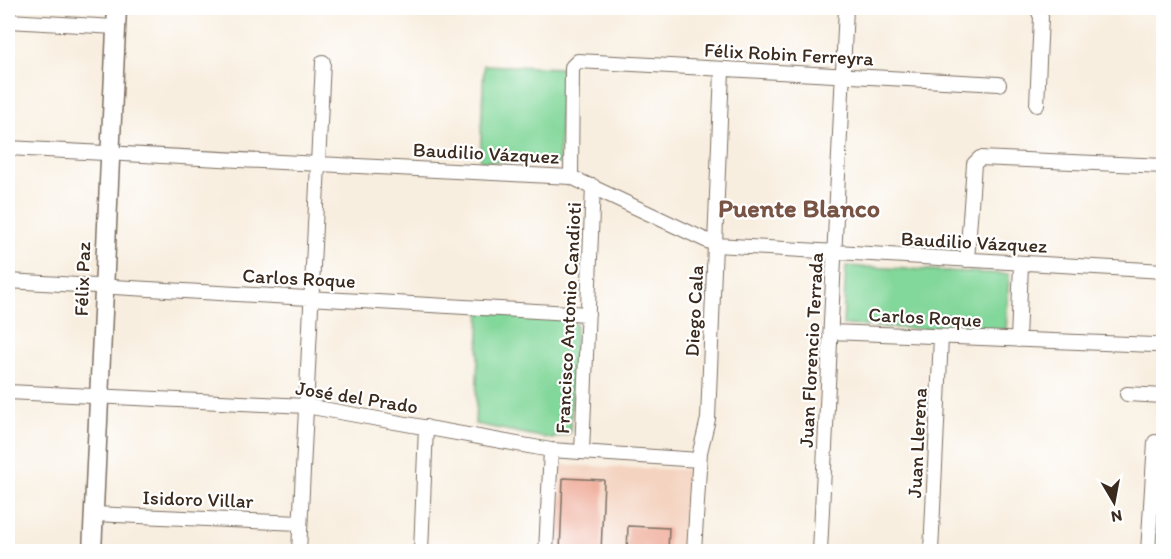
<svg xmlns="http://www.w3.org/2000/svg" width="1171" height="559" font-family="Itim,sans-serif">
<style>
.built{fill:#f4d3c0}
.green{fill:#82d79a;stroke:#5e805c;stroke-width:1.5}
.building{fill:#eda38e}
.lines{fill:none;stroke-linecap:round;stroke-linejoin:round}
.minor-casing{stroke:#7d6f62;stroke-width:16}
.secondary-casing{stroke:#7d6f62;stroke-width:21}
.minor{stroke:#fff;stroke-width:14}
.secondary{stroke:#fff;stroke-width:18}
.labels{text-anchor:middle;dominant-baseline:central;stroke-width:4.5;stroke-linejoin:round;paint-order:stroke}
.street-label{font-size:20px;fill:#3b2a1e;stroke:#fff}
.district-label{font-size:26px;font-weight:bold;fill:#795445;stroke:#fff}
</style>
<rect width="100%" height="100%" fill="#fff"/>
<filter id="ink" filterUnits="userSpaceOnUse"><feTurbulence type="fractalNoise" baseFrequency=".0167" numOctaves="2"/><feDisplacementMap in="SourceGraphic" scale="12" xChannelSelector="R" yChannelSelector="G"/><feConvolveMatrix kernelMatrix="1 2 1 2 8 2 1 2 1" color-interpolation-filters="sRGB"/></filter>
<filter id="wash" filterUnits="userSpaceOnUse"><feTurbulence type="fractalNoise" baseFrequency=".008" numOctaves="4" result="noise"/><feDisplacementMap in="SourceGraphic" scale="24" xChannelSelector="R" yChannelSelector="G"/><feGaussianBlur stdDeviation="1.35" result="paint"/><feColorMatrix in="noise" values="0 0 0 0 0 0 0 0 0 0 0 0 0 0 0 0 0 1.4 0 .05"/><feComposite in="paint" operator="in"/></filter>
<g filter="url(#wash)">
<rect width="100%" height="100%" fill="#f8eedf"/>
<path class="built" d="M561,465l126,5 -4,81 -126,1z"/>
<path class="green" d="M484,65l78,3 -3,96 -79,-3z
M846,266l163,8 -3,59 -163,-8z
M480,311l89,5 7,8 -6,109 -18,6 -77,-15z"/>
<g id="blocks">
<path class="building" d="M563,478l41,2 -3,72h-41z
M628,526l41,2 -1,24h-41z"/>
</g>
</g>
<g filter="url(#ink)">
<use href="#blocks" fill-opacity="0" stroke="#7d6f62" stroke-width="1.5"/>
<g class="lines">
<g class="minor-casing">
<path id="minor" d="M1037,8l4,9 -4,88
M8,21l108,6
M8,148l563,29 145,68 448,26
M571,177l1,-110 6,-6 421,23
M967,260l7,-96 6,-6 184,8
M8,281l580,33
M831,332l323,13
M1018,340l3,-76
M8,392l298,14 245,44 148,10
M1127,394l37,2
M582,452l11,-266
M94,514l206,9
M299,552l24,-490
M421,552l5,-125
M546,552l5,-102
M694,552l6,-100 8,-33 14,-349
M820,552l26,-544
M931,552l10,-215
M1148,552l7,-110"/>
</g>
<g class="secondary-casing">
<path id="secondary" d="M92,552l25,-544"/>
</g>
<use href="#minor" class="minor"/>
<use href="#secondary" class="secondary"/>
</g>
</g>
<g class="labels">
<g class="street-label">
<text transform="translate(789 54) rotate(3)">Félix Robin Ferreyra</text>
<text transform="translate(486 153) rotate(3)">Baudilio Vázquez</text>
<text transform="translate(974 242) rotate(3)">Baudilio Vázquez</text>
<text transform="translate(299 278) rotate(3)">Carlos Roque</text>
<text transform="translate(82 279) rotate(-88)">Félix Paz</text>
<text transform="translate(694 311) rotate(-87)">Diego Cala</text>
<text transform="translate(925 317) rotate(3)">Carlos Roque</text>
<text transform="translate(568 318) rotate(-87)">Francisco Antonio Candioti</text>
<text transform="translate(811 350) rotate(-87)">Juan Florencio Terrada</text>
<text transform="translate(357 397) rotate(9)">José del Prado</text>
<text transform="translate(917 443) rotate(-87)">Juan Llerena</text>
<text transform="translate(198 499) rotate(2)">Isidoro Villar</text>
</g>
<g class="district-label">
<text x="799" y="208">Puente Blanco</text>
</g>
</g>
<rect width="1171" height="559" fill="none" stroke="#fff" stroke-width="30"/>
<g transform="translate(1114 502) rotate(170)" stroke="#ffffff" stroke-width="4.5" paint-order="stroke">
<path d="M0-4.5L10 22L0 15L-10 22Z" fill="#3b2a1e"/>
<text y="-9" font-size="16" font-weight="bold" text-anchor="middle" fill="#3b2a1e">N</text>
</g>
</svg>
